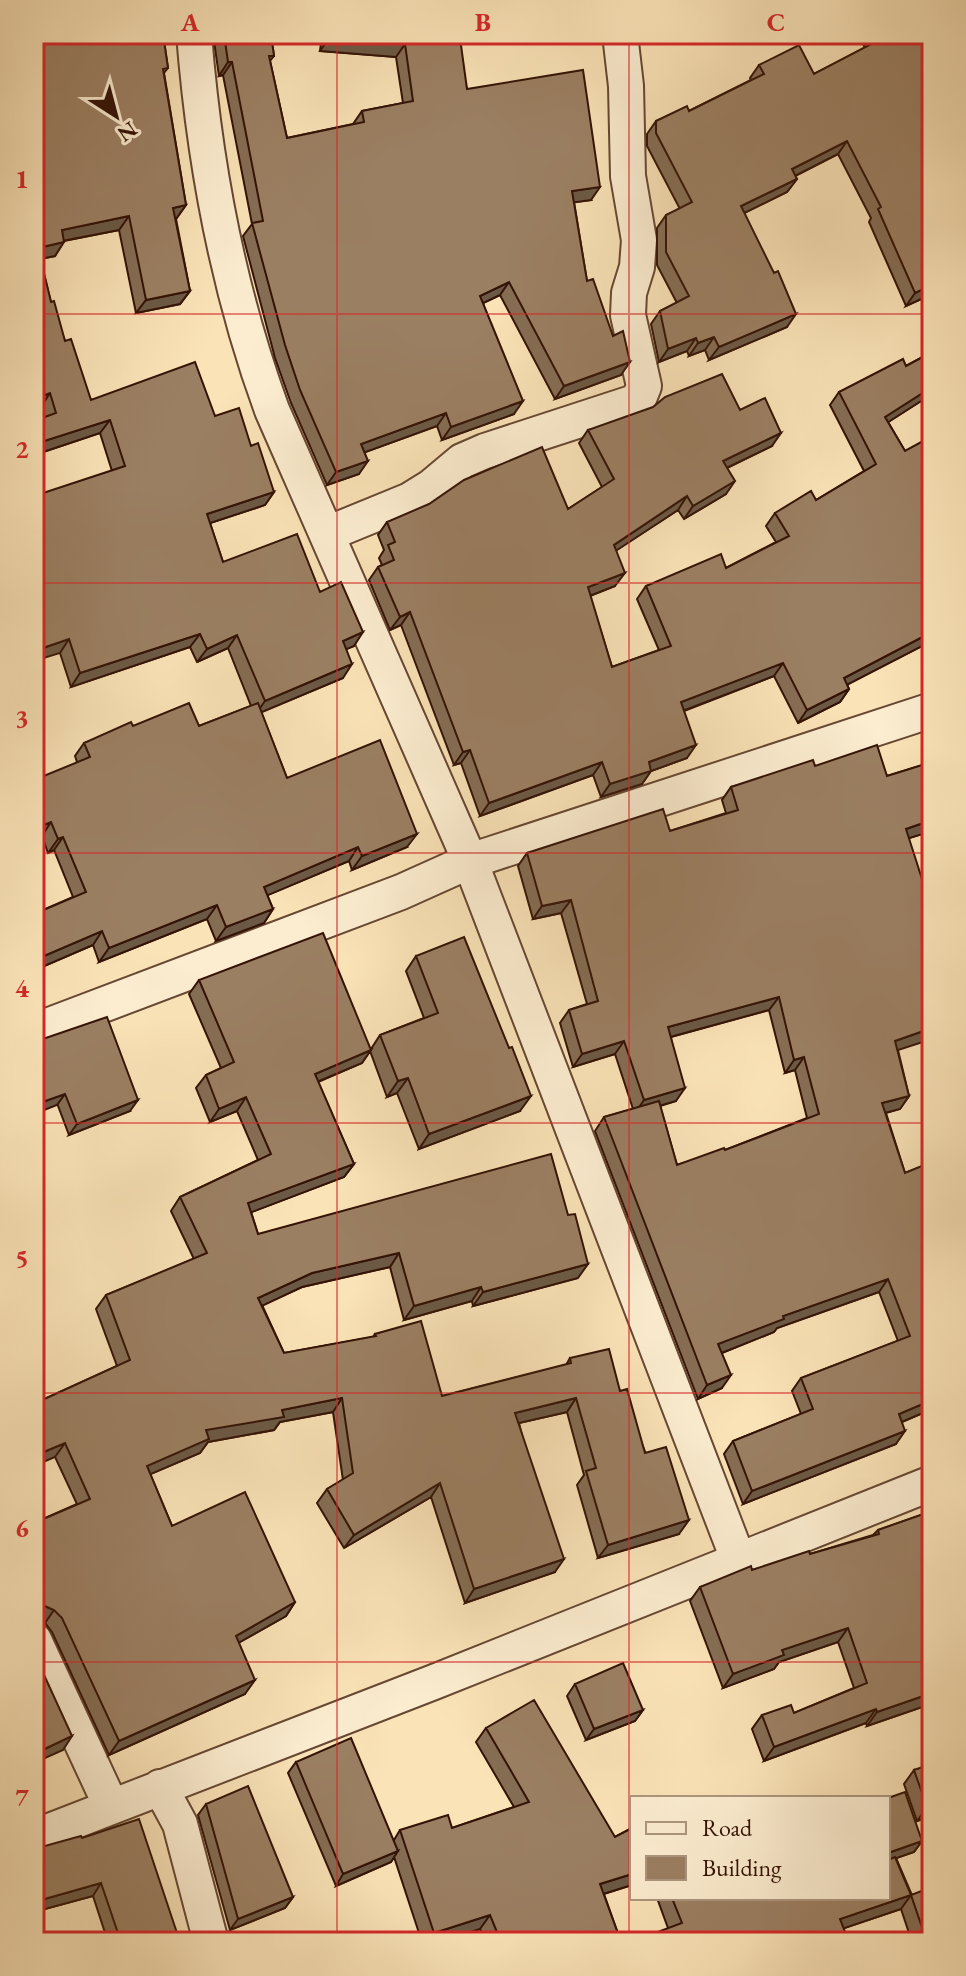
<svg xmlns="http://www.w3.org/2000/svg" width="966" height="1976" font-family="'EB Garamond',serif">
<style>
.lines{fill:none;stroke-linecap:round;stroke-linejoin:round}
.minor-casing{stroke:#664732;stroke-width:38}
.minor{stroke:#fcedd0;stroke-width:34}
.wall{fill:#856d54;stroke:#341306;stroke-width:2;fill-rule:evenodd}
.shaded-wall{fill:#6c5945;stroke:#341306;stroke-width:2}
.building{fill:#9b7f62;stroke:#341306;stroke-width:2}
.grid{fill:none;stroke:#d62828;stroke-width:2;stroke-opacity:0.55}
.neatline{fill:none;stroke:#d62828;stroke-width:3}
.grid-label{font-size:26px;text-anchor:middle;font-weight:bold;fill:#d62828}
</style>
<rect width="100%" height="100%" fill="#fae3b7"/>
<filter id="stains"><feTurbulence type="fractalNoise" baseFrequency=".0025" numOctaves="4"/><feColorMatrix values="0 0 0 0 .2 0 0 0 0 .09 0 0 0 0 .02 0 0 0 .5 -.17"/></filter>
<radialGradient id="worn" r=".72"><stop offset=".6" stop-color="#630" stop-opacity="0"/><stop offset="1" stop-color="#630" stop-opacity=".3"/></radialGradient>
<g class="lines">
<g class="minor-casing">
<path id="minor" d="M194,34c10,127 34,256 78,376l198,451 268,698
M327,534l83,-34 21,-13 31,-26 23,-10 153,-50 6,-15 -16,-71 1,-22 8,-26 2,-27 -11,-64 -2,-90 -6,-52
M34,1031l367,-139 69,-31 462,-151
M34,1640l77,166
M160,1787l20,37 31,118
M34,1837l400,-155 498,-199"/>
</g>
<use href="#minor" class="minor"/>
</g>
<path class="wall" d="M34,34h129l5,34 -4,5 22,132 -10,14 14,72 -10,13 -44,9 -17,-83 -55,11 -9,15 -15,3 11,43 14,39 26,59 124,16 36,30 23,46 -9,13 -55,18 13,39 97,30 34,54 -8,3 -3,29 -82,34 26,66 120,69 -55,23 -3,-9 -82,34 6,14 -9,14 -48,18 -9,-22 -108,43 -6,-17 -58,25 -1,-56 39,-17 -19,-47 -6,3 -6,-17 35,-74 -2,-6 9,-13 49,-17h66l52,-20 -23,-58 -31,14 -7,-15 -119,40 -11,-34 52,-182 -12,-38 -66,22v-34l10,-4 -3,-10 -7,2z
M213,34h58l3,22 -4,5 17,77 66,-14 9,-13 41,-8 -7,-46 -76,-6 2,-17h132v5l13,50 124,111 -17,2 13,79 34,94 -66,24 -55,-104 -17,8 31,111 -72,26 -5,-14 -72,26 -6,22 -32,11 -36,-82 -16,-45 -32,-122 9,-12 -29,-149 -4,1z
M858,34h68l6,12v7l-5,7 5,234 -26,12 -37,-84 2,-4 -33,-64 -43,22 2,3 -10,13 -43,21 43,114 -78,33 -4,-10 -16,6 -2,-5 -28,11 -8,-38 9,-13 17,-8 -20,-38v-37l9,-13 14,-6 -33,-63v-12l9,-13 33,-10 62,-31 -1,-2 9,-13 55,9 51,-26z
M932,352v42l-44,28 17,29 27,3v187l-85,43 2,5 -9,13 -42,21 -24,-47 -90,35 3,47 -36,13 -9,13 -41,13 -8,-22 -113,41 -19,-53 -7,2 -53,-140 -11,5 -21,-50 9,-13 4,-2 -3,-7 5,-8 -6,-15 9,-13 181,-13 34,-22 -23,-44 9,-13 152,-20 32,36 -45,22 -1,26 -42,25 -6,-9 -62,40 -1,36 -25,10 22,71 47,-17 -22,-51 9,-13 80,-18 50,-26 -10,-16 9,-13 41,-13 48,-29 -34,-66 9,-13 67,-26z
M932,762v69l-23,7 -11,212 11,46 -9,13 -14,4 19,60 27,-11v247l-30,13 -6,22 -153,60 -19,-50 9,-13 68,-27 -9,-23 9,-13 97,-37 -19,-49 -102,36 -3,4 -52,21v35l-24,11 -103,-268 9,-14 29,-8 -18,-55 -42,13 -13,-44 9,-13 18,-6 -26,-91 -28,6 -15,-53 9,-13 143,-22 56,-18 -4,-13 9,-13 84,-21 72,10zM769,1010l16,63 10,-3 12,48 -82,32 -48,15 -17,-59 16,-5 -5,-64z
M416,956l104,155 -101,38 -22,-56 -10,4 -17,-46 -8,12 -44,19 36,82 -10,13 -93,35 7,22 320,44 -105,28 -1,-5 -68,19 -14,-53 -88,20 -40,18 22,48 89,-16 2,-3 67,62 124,-31 4,-7 50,33 59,143 -81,24 -21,-73 7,-10 -17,-63 -48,11 36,149 -90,31 -34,-106 -87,51 -27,-45 10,-14 16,-9 -10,-68 -53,10 -6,8 -66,12 -8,11 -50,21 22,52 123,76 -9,14 -48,27 7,51 -136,61 -57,-123 -7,-9 -11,-3v-97l43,-19 -22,-47 -15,-56 77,-35 -21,-57 10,-14 88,-36 -23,-48 9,-14 78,-37 -21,-49 -27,11 -14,-34 10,-13 15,-7 -32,-74 10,-14 172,69 9,-14 44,-17 -18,-47z
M34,1042l96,69 -61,24z
M932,1509v209l-4,-13 -61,21 -1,-3 -102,38 -12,-32 10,-14 32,-2 60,-25 -16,-46 -59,20 -5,7 -51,19 -33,-87 10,-14 52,-17 58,-16 63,-19 5,-5 52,-18z
M575,1684l68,26 -8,11 -49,19 -19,-44z
M486,1728l129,109 17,-9v57l-28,9 17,48h-136l-5,-13 -39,13h-19l-28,-85 -3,5 -55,24 -48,-113 8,-11 98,78 6,-10 52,-2 62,-21 -38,-65z
M914,1770l18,46 -15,5 -13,-37z
M888,1798l34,43 -8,11 -18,6 36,84h-20l-11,-33 -57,19h-176l-11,-30h231z
M206,1804l87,93 -8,11 -55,22 -32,-115z
M82,1838l98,104h-72l-15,-46 -59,16v-63z"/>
<path class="shaded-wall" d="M329,38l76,6 -9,13 -76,-6z
M932,51v2l-7,10 -1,-8z
M228,62h4l-9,13 -4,1z
M847,141l-9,13 -55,28 9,-13z
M797,179l-10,13 -55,27 9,-13z
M600,187l-9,13 -28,4 9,-13z
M186,205l-10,14 -12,2 9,-13z
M129,216l-10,14 -67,13 10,-13z
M64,242l-9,14 -21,4 4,-12z
M509,282l-9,13 -29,14 9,-13z
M932,285v9l-26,12 9,-13z
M190,291l-10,13 -44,9 10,-13z
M796,314l-9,13 -78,33 10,-13z
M714,337l-9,13 -16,6 9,-13z
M696,338l-9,13 -28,11 9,-13z
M630,362l-9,13 -66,24 9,-13z
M932,387v7l-56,36 9,-13z
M50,393l-9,14 -7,2v-10z
M523,401l-9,13 -72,26 9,-13z
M446,413l-9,13 -85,31 9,-13z
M110,420l-10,13 -66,22v-7l4,-5z
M781,433l-9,13 -58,28 9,-13z
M368,461l-9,13 -32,11 9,-13z
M735,481l-9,13 -42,25 9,-13z
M274,492l-9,13 -67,22 9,-13z
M687,496l-9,14 -73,48 9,-13z
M625,573l-10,13 -36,14 9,-13z
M410,612l-9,13 -11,5 10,-13z
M363,632l-9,14 -21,9 10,-14z
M932,632v9l-97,50 9,-13z
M200,634l-10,13 -119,40 9,-14z
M237,635l-9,13 -31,14 10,-13z
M69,639l-9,14 -26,8v-10z
M783,663l-9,13 -102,39 9,-13z
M352,664l-9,14 -88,37 10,-14z
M849,689l-9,13 -42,21 9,-13z
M696,745l-9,13 -36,13 -9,13 -41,13 9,-13 39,-22z
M470,750l-9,13 -7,2 9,-13z
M602,762l-9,13 -113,41 9,-13z
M932,820v11l-35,11 9,-13z
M51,822l-9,14 -8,3v-10z
M417,834l-10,13 -55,23 10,-14z
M63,837l-9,13 -6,3 10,-14z
M358,847l-9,14 -95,40 10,-14z
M571,900l-10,13 -28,6 9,-13z
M217,905l-10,14 -108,43 10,-14z
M273,909l-9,14 -48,18 10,-14z
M102,931l-9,14 -58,25 9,-14z
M779,997l-10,13 -110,30 9,-13z
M932,1028v11l-46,15 9,-13z
M624,1041l-9,13 -42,13 9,-13z
M371,1050l-9,13 -57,24 10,-13z
M804,1057l-9,13 -10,3 9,-13z
M408,1078l-11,15 -10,4 11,-16z
M685,1088l-9,13 -41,12 9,-13z
M65,1094l-8,11 -23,9v-9z
M531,1096l-11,15 -101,38 10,-15z
M909,1096l-9,13 -27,7 9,-13z
M246,1097l-9,14 -27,11 9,-13z
M138,1100l-8,11 -61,24 8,-11z
M354,1164l-10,13 -105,40 9,-14z
M399,1253l-9,14 -88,20 -53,25 9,-14 54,-25z
M588,1264l-10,14 -105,28 10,-14z
M888,1279l-9,13 -102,36 -3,4 -65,26 9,-14 65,-28z
M481,1287l-9,14 -68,19 10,-14z
M731,1375l-9,13 -24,11 9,-14z
M342,1398l-9,14 -53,10 -6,8 -66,12 -8,11 -63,27 10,-14 59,-36 76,-20z
M576,1398l-9,14 -61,14 9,-13z
M932,1400v9l-42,18 9,-13z
M905,1431l-9,13 -153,60 9,-13z
M65,1443l-10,14 -21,9v-10z
M440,1483l-9,14 -87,51 10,-13z
M689,1520l-10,14 -81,24 10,-13z
M564,1559l-9,13 -90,31 9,-14z
M295,1602l-9,14 -60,34 10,-14z
M45,1606l9,4 -9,13 -11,-3v-10l2,-2z
M848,1628l-10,14 -59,20 -5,7 -51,19 10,-14 49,-24z
M255,1680l-10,14 -136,61 10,-14z
M932,1693v6l-4,6 -61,21 10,-14z
M876,1709l-10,14 -102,38 10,-14z
M643,1710l-8,11 -49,19 8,-11z
M72,1736l-9,14 -29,13v-9z
M932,1805v11l-15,5 10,-14z
M922,1841l-8,11 -26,9v-8z
M398,1851l-7,11 -55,24 7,-12z
M632,1874v11l-42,13 10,-14z
M101,1883l-8,13 -59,16v-10z
M911,1895l-10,14 -71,24 10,-14z
M293,1897l-8,11 -55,22 8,-11z
M490,1915l-10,14 -39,13h-13l6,-9z"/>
<path class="building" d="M38,34h125l5,34 -5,1 23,136 -13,3 17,83 -44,9 -17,-84 -67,14 2,12 -26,6 13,54 3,-1 11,40 6,-2 20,61 104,-38 20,54 24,-8 12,38 7,-3 16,49 -67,22 16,48 74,-28 23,58 21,-10 22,50 -20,9 9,23 -87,37 -28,-66 -30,14 -7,-15 -120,39 -11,-34 -35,12v-155l91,-30 -15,-46 -72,23 -4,-10v-12l22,-8 -6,-20 -16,6v-341l8,-2z
M224,34h47l3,22h-5l18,82 77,-16 -2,-11 51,-10 -8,-57 -76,-6 1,-4h124v5l6,-1 7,51 116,-19 17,117 -28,4 15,90 6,-2 20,57 10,-5 7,31 -66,24 -55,-104 -29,14 43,105 -72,26 -5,-14 -85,31 7,17 -32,11 -36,-82 -15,-45 -33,-122 11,-2 -31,-159h-4z
M874,34h52l6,12v5l-8,4 8,17v213l-17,8 -37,-84 3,-2 -34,-66 -55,28 5,10 -56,27 33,67 4,-2 18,43 -77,33 -5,-10 -16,6 -2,-5 -28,11 -8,-38 29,-15 -23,-44v-37l26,-13 -36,-69v-12l31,-15 2,5 75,-37 -5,-9 40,-20 15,29 63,-33z
M932,352v35l-47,30 20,34 20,-11 7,14v178l-88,46 5,11 -42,21 -24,-47 -102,39 15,43 -47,17 2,9 -41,13 -8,-22 -113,41 -19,-53 -7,2 -53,-140 -10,5 -22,-50 16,-7 -6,-15 7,-3 -8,-20 42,-18 35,-24 78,-33 26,62 46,-30 -26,-49 65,-23 12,-10 57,-23 18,36 25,-12 16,35 -58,28 12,20 -42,25 -6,-10 -73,49 11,28 -37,14 24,80 59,-21 -25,-60 75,-32 5,14 63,-32 -14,-23 36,-22 5,9 60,-36 -37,-72 64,-33 3,7z
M189,703l10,23 59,-23 29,75 93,-38 37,94 -55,22 -4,-9 -94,40 9,22 -47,18 -9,-22 -108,43 -7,-17 -58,25 -10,-24v-18l52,-22 -23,-55 -5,2 -7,-17 -17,7v-49l56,-23 -6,-14 47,-21 2,4z
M877,745l10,31 45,-14v58l-26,9 24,75 2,-1v125l-37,13 14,55 -27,7 23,70 27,-11v238l-33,14 6,17 -153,60 -19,-50 80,-32 -12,-31 109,-42 -22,-57 -105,37 1,3 -66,25 13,31 -24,10 -103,-268 55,-16 18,64 47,-17 1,2 94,-36 -15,-57 -10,3 -15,-63 -111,30 17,61 -41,12 -20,-59 -42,13 -13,-44 29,-9 -27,-101 -29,6 -15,-53 136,-44 7,22 68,-21 -7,-23 82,-27 2,6z
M323,933l48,117 -56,24 39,90 -106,39 10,31 293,-80 17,61 7,-1 13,50 -105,28 -2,-5 -67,19 -15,-53 -87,20 -54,25 26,55 92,-17 -1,-2 46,-13 21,75 129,-33 -1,-5 39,-9 11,42 7,-2 18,64 21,-6 23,73 -81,25 -22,-74 10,-3 -20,-70 -61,15 49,146 -90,30 -34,-106 -86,52 -27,-46 26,-16 -11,-75 -60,12 2,7 -78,13 3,9 -62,27 25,60 73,-34 50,110 -59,34 19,44 -136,61 -57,-123 -8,-8 -9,-4 -9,2 -2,2v-87l56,-24 -25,-56 -31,13v-58v1l5,-2 1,4 90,-41 -24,-65 101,-42 -27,-56 91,-43 -25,-57 -27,12 -13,-34 28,-13 -35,-82z
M464,937l45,111 3,-1 19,49 -102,38 -21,-56 -10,3 -18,-46 58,-22 -22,-57z
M107,1017l31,83 -61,24 -12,-30 -31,11v-63z
M932,1511v182l-55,19 -1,-3 -102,38 -12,-32 29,-10 3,8 73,-30 -19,-55 -66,22 2,5 -51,19 -33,-87 51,-21 1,4 57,-19 1,3 69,-20 -1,-4z
M34,1653l38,83 -38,18z
M623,1663l20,47 -49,19 -19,-45z
M534,1700l81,137 17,-9v46l-32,10 21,58h-120l-11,-27 -56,18 -34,-103 48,-15 4,13 77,-26 -43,-74z
M351,1738l47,113 -55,23 -47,-112z
M932,1764v41l-5,2 -13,-37z
M248,1786l45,111 -55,22 -32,-115z
M905,1792l17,49 -34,12v-55z
M139,1819l41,123h-59l-20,-59 -67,19v-53l47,-13 1,2z
M895,1857l16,38 -71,24 9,23h-218l51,-19 -10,-25h216v-38z
M932,1887v55h-5l-16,-47z"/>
<path class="grid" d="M337,34v1908M629,34v1908M34,314h898M34,583h898M34,853h898M34,1123h898M34,1393h898M34,1662h898"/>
<rect width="966" height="1976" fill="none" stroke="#fae3b7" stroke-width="88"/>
<rect x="630" y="1796" width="260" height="104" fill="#fcedd0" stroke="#ac967f" stroke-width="2"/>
<rect x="646" y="1822" width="40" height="12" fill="#fcedd0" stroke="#ac967f" stroke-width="2"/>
<text x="702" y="1836" font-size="24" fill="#341306">Road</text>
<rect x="646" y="1856" width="40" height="24" fill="#9b7f62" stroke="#ac967f" stroke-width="2"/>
<text x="702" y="1876" font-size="24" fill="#341306">Building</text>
<g transform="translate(116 116) rotate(144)" stroke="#fcedd0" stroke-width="6" paint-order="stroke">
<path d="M0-6L14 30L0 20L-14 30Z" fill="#341306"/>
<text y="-12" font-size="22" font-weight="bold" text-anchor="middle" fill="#341306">N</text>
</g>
<rect x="44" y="44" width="878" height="1888" class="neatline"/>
<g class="grid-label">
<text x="190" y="31">A</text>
<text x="483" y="31">B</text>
<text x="776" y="31">C</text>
<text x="22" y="188">1</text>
<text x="22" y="458">2</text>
<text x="22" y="727">3</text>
<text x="22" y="997">4</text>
<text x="22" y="1267">5</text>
<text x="22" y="1537">6</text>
<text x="22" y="1806">7</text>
</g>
<rect width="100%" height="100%" filter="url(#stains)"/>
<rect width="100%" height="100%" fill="url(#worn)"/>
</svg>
